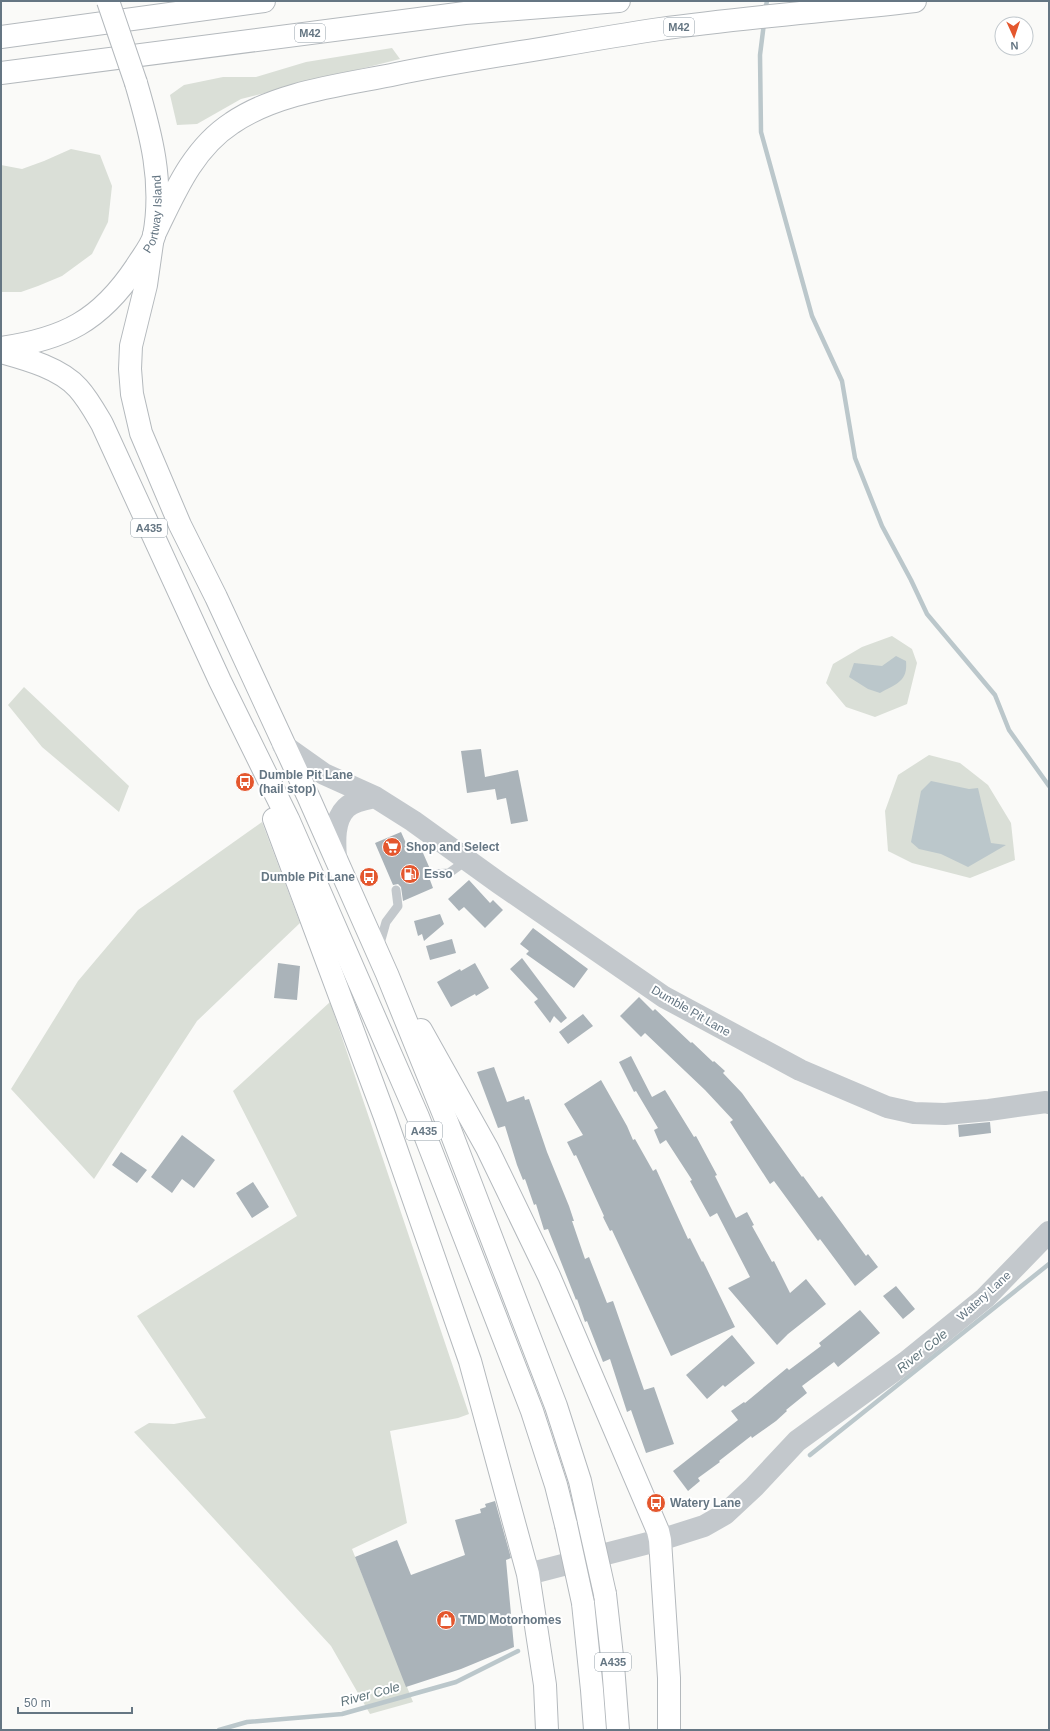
<svg xmlns="http://www.w3.org/2000/svg" width="1050" height="1731" font-family="Arial,sans-serif">
<style>
.green{fill:#dadfd7}
.water{fill:#bbc7cb}
.lines{fill:none;stroke-linecap:round;stroke-linejoin:round}
.stream{stroke:#bbc7cb;stroke-width:4.5}
.building{fill:#aab3b9}
.trunk-casing{stroke:#b4b9bd;stroke-width:24}
.motorway-casing{stroke:#b4b9bd;stroke-width:24}
.service{stroke:#c3c8cc;stroke-width:9}
.tertiary{stroke:#c3c8cc;stroke-width:22}
.trunk{stroke:#fff;stroke-width:22}
.motorway{stroke:#fff;stroke-width:22}
.trunk-bridge-casing{stroke:#b4b9bd;stroke-width:24;stroke-linecap:butt}
.trunk-bridge{stroke:#fff;stroke-width:22}
.labels{text-anchor:middle;dominant-baseline:central;stroke-width:4;stroke-linejoin:round;paint-order:stroke}
.shield{fill:#fff;stroke:#939fa8;stroke-width:1}
.shield-label{font-size:11px;font-weight:bold;fill:#657683}
.street-label{font-size:12px;fill:#657683;stroke:#fff}
.poi-label{font-size:12px;font-weight:bold;fill:#657683;stroke:#fff;text-anchor:start}
.water-label{font-size:13px;font-style:italic;fill:#60757c;stroke:#fff}
</style>
<rect width="100%" height="100%" fill="#fafaf8"/>
<path class="green" d="M392,48l8,11 -159,40 -44,25 -20,1 -7,-30 14,-10 39,-8h33l50,-15z
M71,149l29,6 12,31 -4,36 -16,32 -30,22 -24,10 -17,6h-20v-127l21,4 22,-8z
M892,636l20,13 5,14 -10,41 -32,13 -29,-10 -20,-24 7,-19 29,-17z
M24,687l105,99 -10,26 -77,-65 -34,-42z
M929,755l31,8 28,22 23,38 4,37 -45,18 -58,-15 -24,-12 -3,-40 13,-36z
M262,822l38,101 -103,98 -103,158 -83,-90 67,-108 60,-71z
M330,1002l139,412 -11,4 -68,13 17,92 -55,26 61,153 -43,12 -39,-68 -197,-214 15,-9 25,1 32,-6 -69,-102 160,-100 -64,-125z"/>
<path class="water" d="M896,656l10,5c2,21 -10,23 -26,32l-12,-4 -19,-12 5,-14 28,3z
M931,781l38,8 9,-1 13,55 15,2 -38,22 -27,-13 -22,-5 -8,-7 10,-51z"/>
<g class="lines">
<path class="stream" d="M765,11l2,-10
M764,23l-4,32 1,77 51,184 30,65 13,77 27,68 29,54 16,34 68,81 14,35 40,56
M810,1455l239,-191
M219,1730l28,-8 95,-8 114,-32 62,-31"/>
</g>
<path class="building" d="M481,749l4,28 33,-7 10,51 -17,3 -5,-26 -9,2 -2,-11 -28,4 -6,-42z
M401,832l8,18 11,-4 10,23 -3,2 -1,4 4,5 3,8 -30,13 -2,-14 -3,-3 -5,1 -18,-42z
M469,880l21,23 3,-3 10,10 -18,18 -21,-21 -5,4 -11,-12z
M440,914l4,10 -20,17 -2,-7 -4,2 -4,-15z
M533,928l55,41 -14,19 -48,-34 3,-3 -9,-7z
M452,939l4,14 -26,7 -4,-14z
M522,958l45,60 -6,5 -7,-7 -4,7 -16,-21 4,-3 -28,-30z
M278,963l22,3 -3,34 -23,-2z
M475,963l14,25 -13,8 -1,-2 -24,13 -14,-25 23,-13 1,2z
M639,997l14,14 2,-2 36,34 1,-1 21,20 1,-1 11,10 -2,2 19,20 60,84 1,-1 16,22 3,-2 44,60 2,-2 10,13 -23,19 -35,-47 -2,2 -44,-60 -4,3 -40,-62 3,-2 -28,-30 -60,-57 -4,4 -21,-21z
M583,1014l10,12 -25,18 -9,-12z
M631,1056l21,41 13,-7 29,47 2,-1 21,39 -2,1 21,42 11,-6 7,13 -2,1 20,36 2,-1 16,32 16,-14 20,25 -38,30 -11,11 -49,-57 22,-11 -33,-64 -7,4 -20,-36 2,-1 -26,-40 -6,4 -6,-14 4,-2 -22,-37 -2,1 -15,-30z
M494,1067l13,35 17,-6 1,4 4,-1 18,53 22,54 5,15h-2l13,38 4,-2 18,46 6,-2 31,89 10,-3 20,57 -28,9 -15,-43 -4,2 -17,-53 -7,3 -16,-41 -2,1 -8,-23 -1,1 -28,-71 -4,1 -8,-26 -2,1 -9,-26 -2,1 -6,-15 -12,-39 -7,2 -21,-56z
M601,1080l26,46 6,14 2,-1 18,32 3,-2 32,70 2,-1 12,24 1,-1 32,66 -64,29 -59,-126 -2,1 -7,-14 1,-1 -28,-61 -2,1 -7,-14 16,-7 -19,-31z
M990,1122l1,11 -32,4 -1,-12z
M182,1135l33,25 -21,28 -12,-9 -10,14 -21,-16z
M121,1152l26,18 -10,13 -25,-18z
M253,1182l16,25 -17,11 -16,-25z
M896,1286l19,23 -12,10 -20,-23z
M860,1310l20,23 -42,34 -4,-5 -32,24 5,7 -21,17 1,1 -11,10 -24,17 -1,-2 -32,25 1,1 -22,16 2,3 -12,10 -15,-20 65,-51 -7,-9 13,-9 1,1 42,-35 2,2 32,-24 -2,-3z
M732,1335l23,28 -30,24 -2,-2 -16,14 -21,-24z
M495,1501l16,57 -5,2 8,87 -53,22 -55,18 -51,-130 42,-17 14,35 54,-20 -10,-35 26,-7 -1,-4 6,-2 -1,-3z"/>
<g class="lines">
<g class="trunk-casing">
<g id="trunk">
<path d="M152,243l-6,42 -15,61 -1,23 2,25 9,39 39,92 36,72 92,199 79,178 60,148 109,284 24,75 9,41"/>
<path id="s1" d="M1,348c63,-9 99,-27 135,-81 6,-10 15,-20 18,-31 10,-54 -3,-102 -18,-153"/>
<path d="M1,352c25,7 59,16 77,36 10,11 17,24 24,36l118,257 68,138 130,298 114,294 24,74 10,40"/>
<path d="M274,819l111,298 85,244 58,213 17,111 2,45"/>
<path d="M421,1030l66,118 62,128 109,255 2,9 9,138v52"/>
<path d="M605,1594l8,71 5,65"/>
<path d="M583,1603l9,87 3,40"/>
</g>
</g>
<g class="motorway-casing">
<path id="motorway" d="M1,37l263,-36
M1,73l464,-60 154,-12
M154,235c20,-41 38,-86 78,-112 45,-31 111,-38 164,-49 53,-11 107,-19 161,-28 34,-6 69,-12 103,-17 85,-12 170,-18 255,-28"/>
</g>
<path class="service" d="M432,874l17,-1 18,-13
M379,947l7,-25 12,-16 -2,-16"/>
<path class="tertiary" d="M283,745l41,29 51,23 38,24 86,62 165,114 136,73 87,37 27,6 31,1 44,-4 57,-8 3,1
M336,859c-1,-16 -3,-38 10,-51 7,-7 19,-9 29,-11
M528,1574l132,-34 44,-14 21,-12 29,-27 43,-46 109,-79 79,-64 64,-66"/>
<use href="#trunk" class="trunk"/>
<use href="#motorway" class="motorway"/>
<g class="trunk-bridge-casing">
<path id="trunk-bridge" d="M108,1l28,82
M589,1522l16,72
M566,1525l17,78"/>
</g>
<use href="#trunk-bridge" class="trunk-bridge"/>
</g>
<defs>
<g id="bus-disc" transform="scale(1)"><circle r="9.5" fill="#e4572e" stroke="#fff"/><path d="M-5-6H5V4H4V6H2V4H-2V6H-4V4H-5ZM-3.5-4V0h7V-4ZM-3.5 1.2v1.5H-2V1.2ZM2 1.2v1.5H3.5V1.2Z" fill="#fff"/></g>
<g id="supermarket-disc" transform="scale(1)"><circle r="9.5" fill="#e4572e" stroke="#fff"/><path d="M-6-5.5h2.5l.6 2H6L4.5 2H-2.5L-4.4-4H-6ZM-1.5 3.2a1.3 1.3 0 1 0 .1 0ZM3 3.2a1.3 1.3 0 1 0 .1 0Z" fill="#fff"/></g>
<g id="fuel-disc" transform="scale(1)"><circle r="9.5" fill="#e4572e" stroke="#fff"/><path d="M-5.5-6h7V0h2V4h1.3V-2.5L3-4.5l.8-.8L6-3V5H2.5V1h-1V6h-7ZM-4.2-4.7v3.2H.2V-4.7Z" fill="#fff"/></g>
<g id="shop-disc" transform="scale(1)"><circle r="9.5" fill="#e4572e" stroke="#fff"/><path d="M-5-2.5h2.3a2.7 3.5 0 0 1 5.4 0H5L5.5 6h-11ZM-1.5-2.5h3a1.5 2.3 0 0 0-3 0Z" fill="#fff"/></g>
</defs>
<g fill-rule="evenodd">
<use href="#bus-disc" x="245" y="782"/>
<use href="#supermarket-disc" x="392" y="847"/>
<use href="#fuel-disc" x="410" y="874"/>
<use href="#bus-disc" x="369" y="877"/>
<use href="#bus-disc" x="656" y="1503"/>
<use href="#shop-disc" x="446" y="1620"/>
</g>
<g class="labels">
<g class="shield">
<rect x="664" y="18" width="30" height="18" rx="3"/>
<rect x="295" y="24" width="30" height="18" rx="3"/>
<rect x="131" y="519" width="36" height="18" rx="3"/>
<rect x="406" y="1122" width="36" height="18" rx="3"/>
<rect x="595" y="1653" width="36" height="18" rx="3"/>
</g>
<g class="shield-label">
<text x="679" y="27">M42</text>
<text x="310" y="33">M42</text>
<text x="149" y="528">A435</text>
<text x="424" y="1131">A435</text>
<text x="613" y="1662">A435</text>
</g>
<g class="street-label">
<text stroke="none"><textPath href="#s1" startOffset="221">Portway Island</textPath></text>
<text transform="translate(691 1011) rotate(30)">Dumble Pit Lane</text>
<text transform="translate(984 1296) rotate(-42)">Watery Lane</text>
</g>
<g class="poi-label">
<text x="259" y="775">Dumble Pit Lane<tspan x="259" dy="14">(hail stop)</tspan></text>
<text x="406" y="847">Shop and Select</text>
<text x="424" y="874">Esso</text>
<text x="355" y="877" text-anchor="end">Dumble Pit Lane</text>
<text x="670" y="1503">Watery Lane</text>
<text x="460" y="1620">TMD Motorhomes</text>
</g>
<g class="water-label">
<text transform="translate(922 1351) rotate(-39)">River Cole</text>
<text transform="translate(370 1694) rotate(-15)">River Cole</text>
</g>
</g>
<rect width="1050" height="1731" fill="none" stroke="#657683" stroke-width="4"/>
<g transform="translate(1014 36) rotate(177)"><circle r="19" fill="#ffffff" stroke="#c1c8cd"/>
<path d="M0-3L7 15L0 10L-7 15Z" fill="#e4572e"/>
<text y="-6" font-size="11" font-weight="bold" text-anchor="middle" fill="#657683">N</text>
</g>
<path d="M18 1707v6h114v-6" fill="none" stroke="#657683" stroke-width="2"/>
<text x="24" y="1707" font-size="12" fill="#657683" stroke="#ffffff" stroke-width="3" paint-order="stroke">50 m</text>
</svg>
